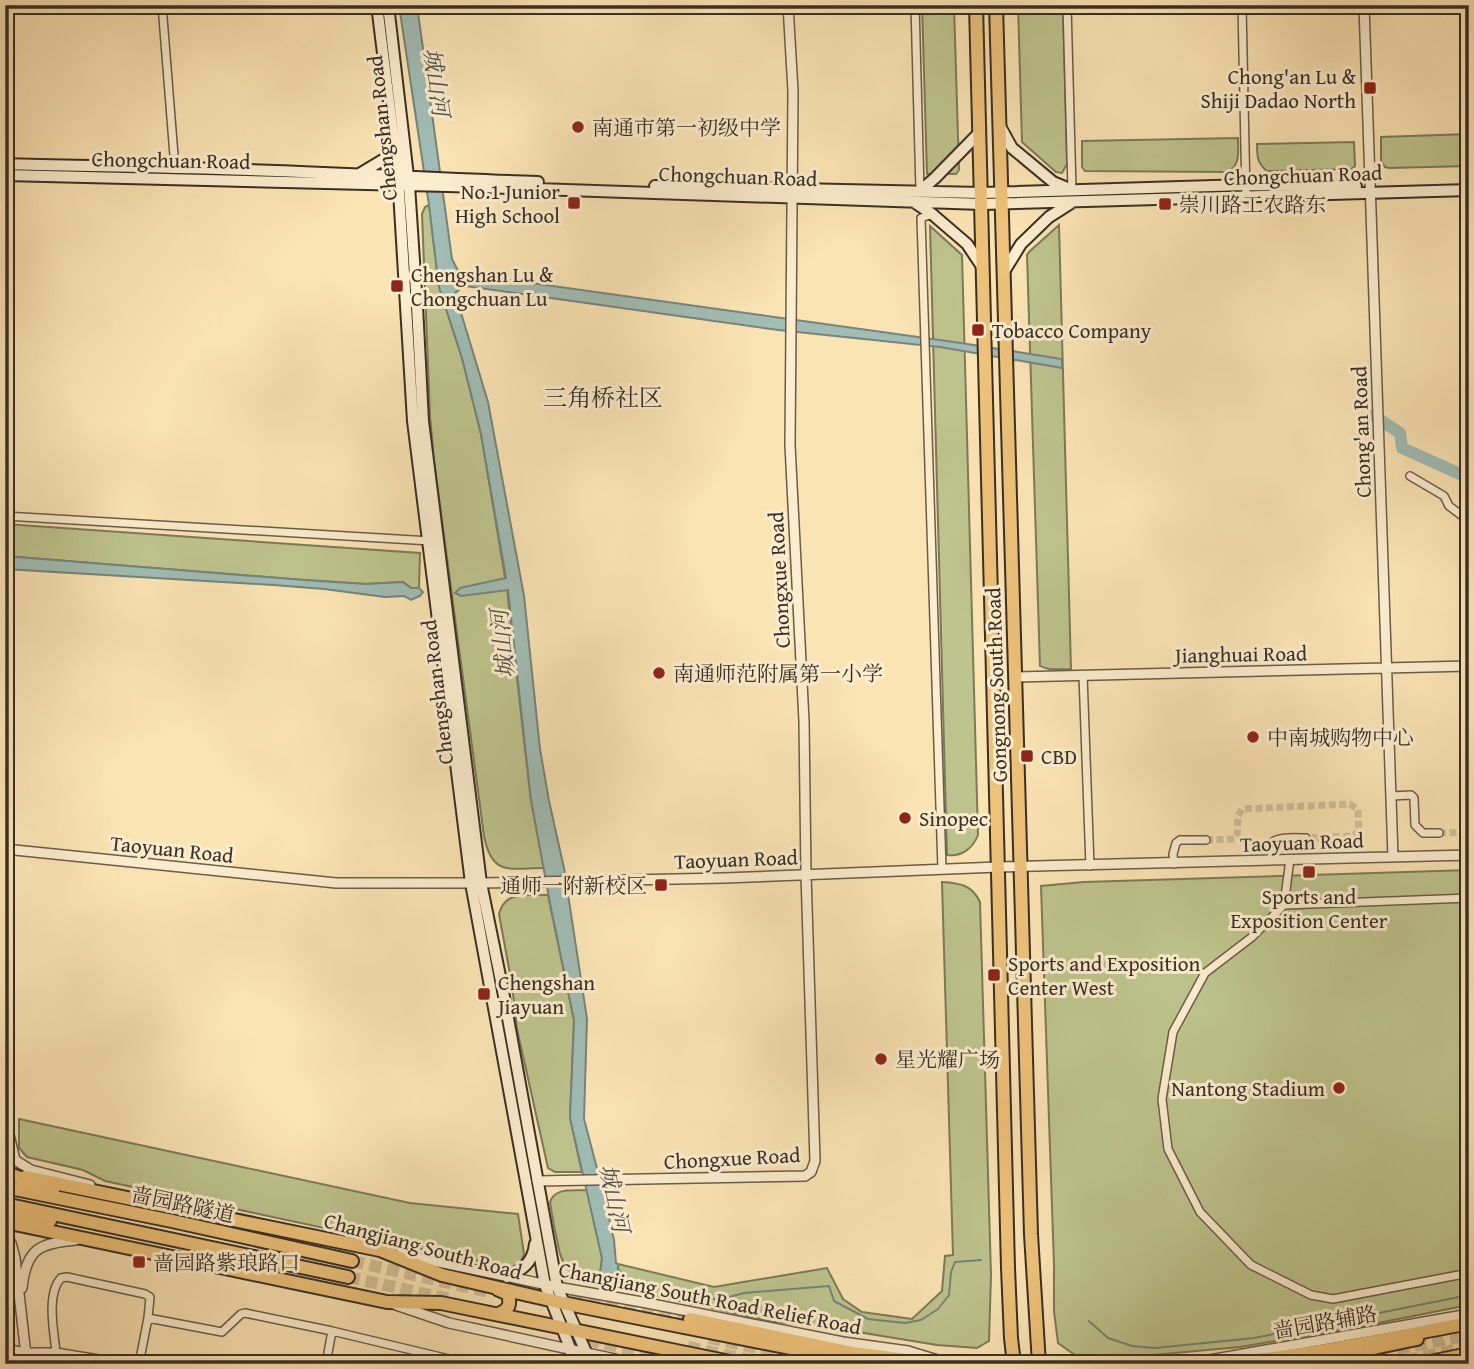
<svg xmlns="http://www.w3.org/2000/svg" width="1474" height="1369" font-family="'Gentium Book Plus','Noto Serif SC',serif">
<style>
.green{fill:#bec48d;stroke:#7c7a5a;stroke-width:2}
.water{fill:#a1bdb5;stroke:#77847c;stroke-width:2}
.lines{fill:none;stroke-linecap:round;stroke-linejoin:round}
.stream{stroke:#77847c;stroke-width:2}
.river{stroke:#a1bdb5;stroke-width:12}
.minor-tunnel{stroke:#d4c098;stroke-width:7;stroke-dasharray:7 3.5;stroke-linecap:butt}
.trunk-tunnel{stroke:#d4c098;stroke-width:12;stroke-dasharray:12 6;stroke-linecap:butt}
.minor-casing{stroke:#6a5c4a;stroke-width:10}
.tertiary-casing{stroke:#6a5c4a;stroke-width:12}
.secondary-casing{stroke:#392f26;stroke-width:14}
.primary-casing{stroke:#392f26;stroke-width:16}
.trunk-casing{stroke:#392f26;stroke-width:16}
.minor{stroke:#fcedce;stroke-width:7}
.tertiary{stroke:#fcedce;stroke-width:9}
.secondary{stroke:#fcedce;stroke-width:10}
.primary{stroke:#eec27a;stroke-width:12}
.trunk{stroke:#eec27a;stroke-width:12}
.poi-dot{fill:#8f2418;stroke:#fcedce;stroke-width:2.5}
.labels{text-anchor:middle;dominant-baseline:central;stroke-width:6;stroke-linejoin:round;paint-order:stroke}
.poi-label{font-size:21px;fill:#392f26;stroke:#fcedce;text-anchor:start}
.street-label{font-size:21px;fill:#392f26;stroke:#fcedce}
.water-label{font-size:23px;font-style:italic;fill:#53524a;stroke:#fcedce}
.quarter-label{font-size:24px;fill:#392f26;stroke:#fcedce}
</style>
<rect width="100%" height="100%" fill="#fbe4b4"/>
<filter id="stains"><feTurbulence type="fractalNoise" baseFrequency=".00286" numOctaves="4"/><feColorMatrix values="0 0 0 0 .2 0 0 0 0 .09 0 0 0 0 .02 0 0 0 .5 -.17"/></filter>
<radialGradient id="worn" r=".72"><stop offset=".6" stop-color="#630" stop-opacity="0"/><stop offset="1" stop-color="#630" stop-opacity=".3"/></radialGradient>
<path class="green" d="M922,5h32l5,165 -3,4h-29z
M1018,5h45l4,159 -5,9 -6,-1 -34,-30z
M1469,134v32l-80,2 -4,-1 -4,-6v-24z
M1238,138c0,14 3,30 -13,34l-140,-1 -3,-4v-26z
M1354,142l1,24 -3,3 -85,2c-10,-8 -10,-15 -10,-27z
M429,205l10,82 23,71 19,76 26,155 18,160 6,51 13,68c-34,0 -52,9 -60,-32l-50,-376 -4,-44 -8,-202 3,-7z
M1059,225l12,444c-11,0 -22,2 -31,-3l-13,-411 2,-3z
M930,226l32,29 16,580c-5,13 -16,22 -31,20z
M5,524l415,29 -1,35h-8l-8,-6 -37,2 -62,-4 -299,-24z
M1469,870v435l-111,22 -118,20 -120,11h-41l-21,-15 -4,-32v-46l-13,-379 43,-4z
M942,882c18,1 30,3 38,20l11,373 -2,66 -12,7 -40,-3 -122,-20 -42,-3 -156,-35 1,-23 96,23 113,-19 16,31 19,13 50,7 30,-28 3,-35 8,-1z
M548,895l26,125 -4,98 12,54h-27l-7,-4 -31,-139 -5,-44 -13,-71c6,-24 30,-19 49,-19z
M19,1119l391,84 108,11 6,40 -4,10 -9,4 -406,-87 -22,-11 -56,-13 -8,-9z
M587,1190l15,68 -3,24c-30,-6 -37,-12 -42,-42 -3,-12 -5,-25 -7,-38 5,-15 23,-11 37,-12z"/>
<path class="water" d="M399,5h18l35,254 5,10 9,5 495,69 101,16v9l-122,-21 -162,-17 -313,-44 -10,7 33,109 36,194 16,153 9,52 15,67 23,151 -3,100 19,72 11,49 2,23 2,1 -1,23 -18,-5 3,-24 -32,-140 4,-98 -24,-117 -19,-103 -23,-210 -47,6 -6,-3 5,-5 46,-10 -25,-144 -19,-76 -23,-71 -10,-82z
M5,556l299,24 62,4 37,-2 8,6h8l4,4 -3,4 -9,4 -7,-4 -19,1 -61,-8 -51,-4 -268,-16z"/>
<g class="lines">
<path class="stream" d="M618,1269l8,9 92,22 26,-7 85,-7 5,15 34,18 37,4 16,-3 17,-11 11,-14 2,-23 4,-10 26,-2
M1089,1321l19,17 24,8 23,2 99,-10 215,-43"/>
<path class="river" d="M1373,415l27,18 2,15 67,30"/>
<path class="minor-tunnel" d="M1439,833l30,-1
M1206,840l28,-1 3,-4 1,-19 4,-7 108,-5 8,6 1,22 -7,4 -46,2"/>
<path class="trunk-tunnel" d="M352,1261l137,31
M348,1277l106,23
M553,1294l24,3 113,22
M570,1336l109,25
M709,1338l123,26
M688,1347l82,17
M1397,1349l72,-14
M1389,1364l80,-17"/>
<g class="minor-casing">
<path id="minor" d="M162,5l13,163
M915,5l5,186
M1067,5l5,185
M1242,5l4,191
M1067,6l34,-1
M932,214l-11,4 21,651
M1410,476l34,20 5,10 20,15
M5,516l426,25
M1083,675l7,191
M1391,796l20,-1 3,3 1,27 8,8h16
M1290,859l-6,46 -32,32 -47,36 -32,59 -11,67 6,50 32,63 51,53 60,30 22,4 136,-26
M1272,860c0,-4 -2,-13 0,-17 4,-7 26,-5 34,-5
M1174,864l-1,-10 3,-11 4,-3h26
M1284,905l185,-7
M5,1348l21,4h30l73,12
M56,1352c-2,-20 -10,-58 5,-74l6,-1 78,17 5,3 -2,21 74,14 19,-18 4,-1 87,18 138,33
M139,1364l9,-46
M326,1364l6,-33"/>
</g>
<g class="tertiary-casing">
<path id="tertiary" d="M1364,5l29,852
M1015,677l454,-11
M5,849l331,34h145l243,-5 274,-11 471,-12
M5,1118l10,42 16,10 59,15
M537,1181l268,-5 6,-4 4,-11 -9,-287 -2,-153 -14,-276 3,-354 -5,-86
M5,1237l6,6 4,15 12,106
M400,1254l157,33 85,15 201,40 65,9 43,13
M22,1288c4,-39 17,-45 54,-48
M396,1305l53,18 189,41
M1187,1364l282,-50"/>
</g>
<g class="secondary-casing">
<path id="secondary" d="M377,5l21,170 15,246 58,462 74,402 25,63 3,16
M388,5l21,180 8,121 6,115 58,462 22,108 54,296 29,65 1,12
M1001,128l11,20 41,34 17,7
M5,164c57,2 114,2 171,4 120,2 241,10 362,14
M361,173l25,-15 8,-11
M5,175l443,11 534,18 487,-14
M655,186l327,7 264,-8 110,1
M920,191l15,-13 45,-46
M914,202l18,12 35,30 16,24
M1005,270l16,-26 28,-27 22,-14
M507,1277c15,-7 26,-14 28,-33"/>
</g>
<g class="primary-casing">
<path id="primary" d="M976,5l32,1263 3,70 3,26
M996,5l35,1229 8,130
M25,1177l355,73 62,25 121,28 308,61
M5,1222l382,80 54,1 299,61
M497,1289l11,5c3,11 1,16 -10,20
M1280,1364l46,-6 91,-19
M1420,1364l49,-10"/>
</g>
<g class="trunk-casing">
<path id="trunk" d="M10,1174l43,17
M5,1187l167,34 180,40
M5,1204l343,73
M5,1215l45,6
M690,1319l163,34 84,11
M679,1361l12,3
M1209,1364c86,-5 175,-25 260,-41"/>
</g>
<use href="#minor" class="minor"/>
<use href="#tertiary" class="tertiary"/>
<use href="#secondary" class="secondary"/>
<use href="#primary" class="primary"/>
<use href="#trunk" class="trunk"/>
</g>
<g class="poi-dot">
<rect x="1363" y="81" width="14" height="14" rx="3.5"/>
<circle cx="578" cy="127" r="7"/>
<rect x="567" y="196" width="14" height="14" rx="3.5"/>
<rect x="1158" y="197" width="14" height="14" rx="3.5"/>
<rect x="390" y="279" width="14" height="14" rx="3.5"/>
<rect x="971" y="323" width="14" height="14" rx="3.5"/>
<circle cx="659" cy="673" r="7"/>
<circle cx="1253" cy="737" r="7"/>
<rect x="1020" y="749" width="14" height="14" rx="3.5"/>
<circle cx="905" cy="818" r="7"/>
<rect x="1302" y="865" width="14" height="14" rx="3.5"/>
<rect x="654" y="878" width="14" height="14" rx="3.5"/>
<rect x="987" y="968" width="14" height="14" rx="3.5"/>
<rect x="477" y="987" width="14" height="14" rx="3.5"/>
<circle cx="881" cy="1059" r="7"/>
<circle cx="1339" cy="1088" r="7"/>
<rect x="132" y="1255" width="14" height="14" rx="3.5"/>
</g>
<g class="labels">
<g class="poi-label">
<text x="1356" y="76" text-anchor="end">Chong'an Lu &amp;<tspan x="1356" dy="24">Shiji Dadao North</tspan></text>
<text x="592" y="127">南通市第一初级中学</text>
<text x="560" y="191" text-anchor="end">No.1 Junior<tspan x="560" dy="24">High School</tspan></text>
<text x="1179" y="204">崇川路工农路东</text>
<text x="411" y="274">Chengshan Lu &amp;<tspan x="411" dy="24">Chongchuan Lu</tspan></text>
<text x="992" y="330">Tobacco Company</text>
<text x="673" y="673">南通师范附属第一小学</text>
<text x="1267" y="737">中南城购物中心</text>
<text x="1041" y="756">CBD</text>
<text x="919" y="818">Sinopec</text>
<text x="647" y="885" text-anchor="end">通师一附新校区</text>
<text x="1309" y="896" text-anchor="middle">Sports and<tspan x="1309" dy="24">Exposition Center</tspan></text>
<text x="1008" y="963">Sports and Exposition<tspan x="1008" dy="24">Center West</tspan></text>
<text x="498" y="982">Chengshan<tspan x="498" dy="24">Jiayuan</tspan></text>
<text x="895" y="1059">星光耀广场</text>
<text x="1325" y="1088" text-anchor="end">Nantong Stadium</text>
<text x="153" y="1262">啬园路紫琅路口</text>
</g>
<g class="street-label">
<text transform="translate(382 128) rotate(-96)">Chengshan Road</text>
<text transform="translate(171 160) rotate(1)">Chongchuan Road</text>
<text transform="translate(1303 175) rotate(-2)">Chongchuan Road</text>
<text transform="translate(738 176) rotate(2)">Chongchuan Road</text>
<text transform="translate(1361 432) rotate(-92)">Chong'an Road</text>
<text transform="translate(779 580) rotate(-93)">Chongxue Road</text>
<text transform="translate(1241 654) rotate(-1)">Jianghuai Road</text>
<text transform="translate(996 685) rotate(-92)">Gongnong South Road</text>
<text transform="translate(437 692) rotate(-97)">Chengshan Road</text>
<text transform="translate(1302 842) rotate(-2)">Taoyuan Road</text>
<text transform="translate(172 849) rotate(6)">Taoyuan Road</text>
<text transform="translate(736 859) rotate(-2)">Taoyuan Road</text>
<text transform="translate(732 1158) rotate(-3)">Chongxue Road</text>
<text transform="translate(183 1204) rotate(12)">啬园路隧道</text>
<text transform="translate(423 1246) rotate(15)">Changjiang South Road</text>
<text transform="translate(710 1298) rotate(11)">Changjiang South Road Relief Road</text>
<text transform="translate(1325 1322) rotate(-10)">啬园路辅路</text>
</g>
<g class="water-label">
<text transform="translate(437 82) rotate(82)">城山河</text>
<text transform="translate(502 644) rotate(-96)">城山河</text>
<text transform="translate(615 1198) rotate(78)">城山河</text>
</g>
<g class="quarter-label">
<text x="603" y="397">三角桥社区</text>
</g>
</g>
<rect width="1474" height="1369" fill="none" stroke="#fbe4b4" stroke-width="28"/>
<rect x="7" y="7" width="1460" height="1355" fill="none" stroke="#392f26" stroke-width="3.5"/>
<rect x="14" y="14" width="1446" height="1341" fill="none" stroke="#392f26" stroke-width="2"/>
<rect width="100%" height="100%" filter="url(#stains)"/>
<rect width="100%" height="100%" fill="url(#worn)"/>
</svg>
